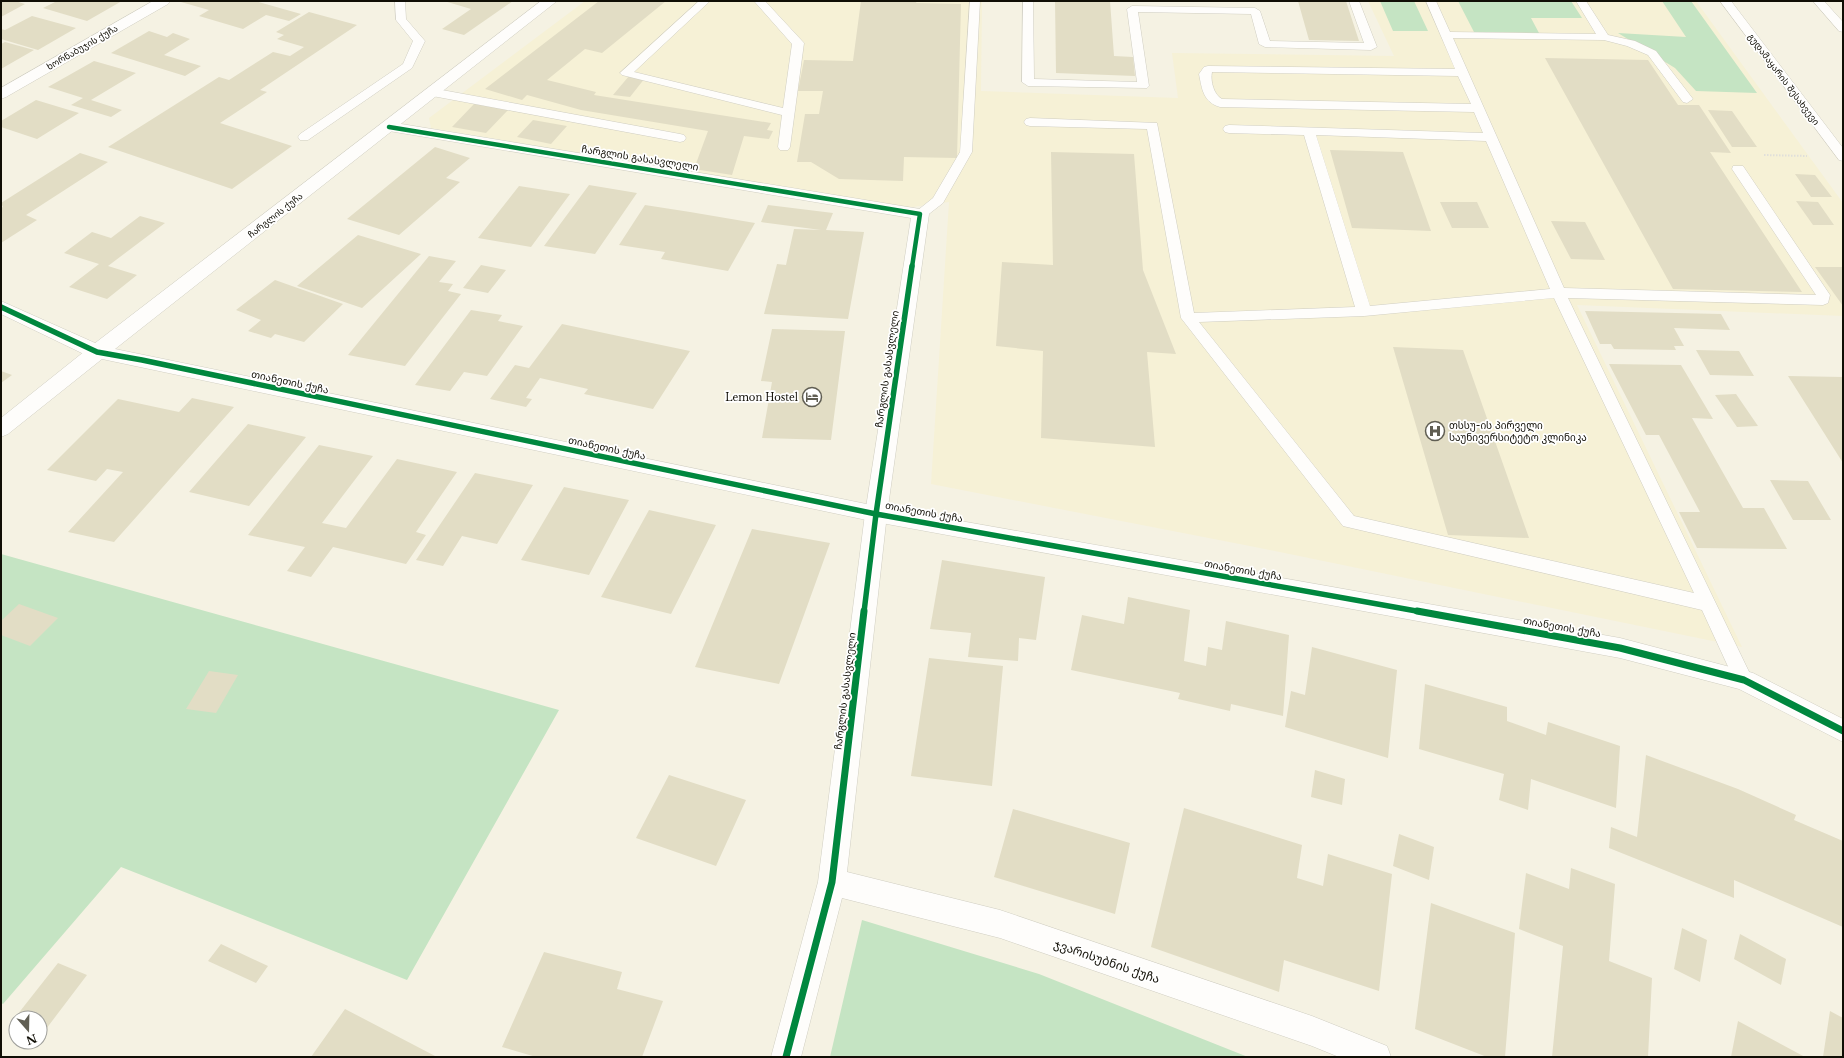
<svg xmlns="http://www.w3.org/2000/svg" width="1844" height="1058" font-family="'Libre Baskerville','Noto Sans Georgian',serif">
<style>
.built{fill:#f6f1d6}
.green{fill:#c5e4c3}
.building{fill:#e2ddc5}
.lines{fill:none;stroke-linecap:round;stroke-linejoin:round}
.lane-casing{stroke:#d0cec2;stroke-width:1}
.street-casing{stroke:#d0cec2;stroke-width:1}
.secondary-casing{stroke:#d0cec2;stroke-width:1}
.path{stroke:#e0dfda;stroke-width:2;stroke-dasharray:1.5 1.5;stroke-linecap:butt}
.lane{fill:#fefdfb;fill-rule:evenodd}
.street{fill:#fefdfb;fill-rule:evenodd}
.secondary{fill:#fefdfb;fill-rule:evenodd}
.cycleway-far2-casing{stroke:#fff;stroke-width:6}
.cycleway-far1-casing{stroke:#fff;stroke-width:8}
.cycleway-casing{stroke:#fff;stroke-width:10}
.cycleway-far2{stroke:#00873e;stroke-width:4.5}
.cycleway-far1{stroke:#00873e;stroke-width:5.5}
.cycleway{stroke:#00873e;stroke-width:7}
.labels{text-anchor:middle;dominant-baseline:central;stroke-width:3.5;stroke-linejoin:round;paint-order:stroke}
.far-street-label{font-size:9px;fill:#100e05;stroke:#fff}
.street-label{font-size:10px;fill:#100e05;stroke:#fff}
.poi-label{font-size:10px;fill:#100e05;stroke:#fff;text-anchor:end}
.near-street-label{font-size:12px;fill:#100e05;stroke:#fff}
</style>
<rect width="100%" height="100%" fill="#f5f2e3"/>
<path class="built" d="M585,1h397l-1,90 197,7 -6,-45 222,3 -26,-55h328l147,202v113l-266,-11 165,342 -487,-100 -324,-63 18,-282 -44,6 -474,-80 -2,-10z"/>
<path class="green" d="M1380,1h34l14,30h-35z
M1458,1h113l11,17h-51l8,15 -65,-1z
M1662,1h29l66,92 -61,-2 -21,-23 -57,-35 68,4z
M1,554l558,156 -152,270 -286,-113 -118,137 -2,-1z
M862,920l177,54 209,83h-418z"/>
<path class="building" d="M1,1h14l10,3 -24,13z
M57,1h65l-35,20 -44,-13z
M183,1h72l46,13 -12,7 -23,-6 -23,14 -44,-13 10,-6 -28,-8z
M444,1h69l-49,34 -22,-6 29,-20z
M599,1h67l-64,52 -17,-4 -38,31 49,12 -2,3 177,28 -4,7 6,1 -4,8 -25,-3 -12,39 -38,-6 14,-38 -127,-21 -54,-15 -5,5 -37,-11z
M861,1h56l-1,2 45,1 -4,154 -53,-1 -1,24 -64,-2 -28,-17h-14l8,-48h14l4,-23h-25l6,-31 49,1z
M1055,1h55l4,55 19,1 2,19 -79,-3z
M1298,1h48l13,40 -50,-1z
M309,12l48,13 -97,65 7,2 -47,31 72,23 -60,43 -124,-42 111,-70 10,3 44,-28 17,4 14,-9 -27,-8 7,-4 -8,-3z
M32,16l44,12 -38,22 -37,-11v-10l4,1z
M149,31l18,6 6,-4 17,6 -26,16 37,11 -16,10 -74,-23z
M5,42l29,8 -33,19v-25z
M1545,58l103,2 30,45h21l32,48 -21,-1 92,140 -129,-3z
M94,61l42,12 -45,27 31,10 -11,7 -40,-12 12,-7 -35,-11z
M629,76l16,2 -15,19 -17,-2z
M36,100l43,13 -42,26 -36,-12v-6z
M474,104l34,6 -22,23 -34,-6z
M1708,110l24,1 25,36h-25z
M533,120l34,6 -16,18 -34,-7z
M435,147l35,11 -24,20 14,4 -61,53 -52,-16z
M1330,150l73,2 28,79 -79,-3z
M1051,152l83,2 9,116 33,84 -29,-2 8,95 -114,-9 2,-87 -47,-5 6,-84 51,3z
M80,153l28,9 -82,53 11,5 -36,23v-35l2,-1 -2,-4z
M1795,174l20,1 17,22h-21z
M589,185l48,8 -42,61 -51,-8z
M519,186l51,8 -39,53 -53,-9z
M1796,201l22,1 16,23h-21z
M1440,202h37l12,26h-37z
M645,205l45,7 65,11 -27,48 -67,-12 4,-7 -46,-7z
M768,205l65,8 -7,17 38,2 -16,87 -84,-5 13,-50 9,1 8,-36 27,1 -60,-8z
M140,216l25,7 -57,43 29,9 -30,24 -38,-12 30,-23 -35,-11 28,-21 19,6z
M1551,221l34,1 20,38 -34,-1z
M358,235l63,19 -59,54 -65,-22z
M429,256l27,5 -17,21 14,2 -5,7 13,3 -56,72 -57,-11z
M481,265l25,5 -18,23 -25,-5z
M1815,267h28v39z
M275,280l68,24 -39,38 -29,-8 -4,4 -23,-7 13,-11 -25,-10z
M471,310l31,5 -4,6 25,5 -36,50 -23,-4 -14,19 -35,-6z
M1585,311l136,3 9,16 -56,-2 10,18h-10l2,4 -62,-1 -3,-5h-11z
M562,324l61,13 67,14 -37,58 -69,-15 4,-5 -48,-11 -14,20 6,1 -6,8 -36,-8 25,-34 14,3z
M772,329l73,2 -14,109 -69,-2 10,-56 -11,-1z
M1393,347l70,3 66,188 -81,-3z
M1696,350l43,1 15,25 -44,-1z
M1609,364l72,1 32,54 -21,-1 51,90h21l23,41 -90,-1 -18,-36h21l-41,-77h-13z
M1,371l11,4 -11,8z
M1788,376l55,1v86z
M1736,394l22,32 -21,1 -22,-32z
M192,398l42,9 -120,135 -46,-10 55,-60 -16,-3 -11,12 -49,-11 71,-71 61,13z
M248,424l58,13 -57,69 -60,-14z
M319,445l54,11 -51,67 24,5 51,-69 60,13 -41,60 10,3 -20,29 -73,-17 -22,30 -24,-6 18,-24 -57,-12z
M475,473l58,12 -36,59 -35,-8 -19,30 -27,-6z
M1770,480l38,1 23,39h-38z
M564,487l65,13 -40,75 -68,-15z
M649,510l67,15 -45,89 -70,-17z
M752,529l78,14 -51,141 -84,-17z
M942,560l103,17 -9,63 -17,-2 -1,23 -50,-4 3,-24 -41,-4z
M1128,597l62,13 -6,51 22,5 2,-19 14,3 4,-29 63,14 -6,81 -52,-12 -1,7 -52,-12 2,-6 -109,-23 11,-55 42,9z
M19,604l39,14 -28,28 -29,-11v-14z
M1312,647l85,23 -9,88 -103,-31 6,-36 14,4z
M929,658l74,8 -11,120 -81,-10z
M209,671l29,4 -22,38 -30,-4z
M1425,684l82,23v14l39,14 2,-13 72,24 -4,62 -85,-29 -3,31 -29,-10 5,-26 -85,-25z
M1646,755l92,34 58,26 -2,5 49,21v86l-109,-47v18l-125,-50 2,-21 26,10z
M1315,770l30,9 -3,26 -31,-8z
M669,775l77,25 -30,66 -80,-28z
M1184,808l118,37 -5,33 26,8 5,-32 64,20 -13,117 -95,-31 -5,32 -128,-45z
M1013,809l117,34 -15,71 -121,-37z
M1399,834l35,13 -5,33 -36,-14z
M1571,868l44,16 -6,77 43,17 -4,79h-96l11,-111 -44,-17 7,-56 43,16z
M1431,903l84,30 -10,124h-18l-72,-28z
M1682,928l25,12 -7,42 -26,-13z
M1740,934l46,25 -5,26 -47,-26z
M221,944l47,22 -12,17 -48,-22z
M544,952l78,20 -5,17 46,12 -21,56h-106l-34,-10z
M58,963l29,12 -47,62v-19h-24v9l-6,-3z
M345,1009l92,48h-126z
M1830,1011l13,7v39h-20z
M1738,1021l67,36h-74z"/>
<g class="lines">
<g class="lane-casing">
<path id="lane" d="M395,1h10l1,18 19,22 -13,27 -104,72h-8l-2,-3 2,-3 103,-70 10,-23 -17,-21z
M699,1h11l-76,71 149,36 9,-64 -38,-43h11l39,42 -14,104 -2,3h-8l-2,-3 4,-32 -160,-40 -2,-2z
M970,1h10l-8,151 -29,51 -18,14h-10l-2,-3 20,-16 27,-46z
M1023,1h10l1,78 103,3 -10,-73 5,-3 123,2 5,3 10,30 94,2 -15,-42h10l18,46 -6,3 -106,-3 -6,-3 -8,-30 -113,-2 11,74 -2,2 -119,-2 -6,-4z
M1426,1h10l14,31 146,2 -20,-33h10l22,34 27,6 21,10 37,48 -6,4 -4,-1 -35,-47 -21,-9 -23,-6 -151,-2 111,250 252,7 -84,-126 1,-3h10l87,129 -2,8 -5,2 -255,-7 185,382 -2,6 -7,2 -7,-2 -35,-76 -359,-84 -162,-208 -34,-189 -117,-3 -4,-1 -2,-3 2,-3 4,-1 127,5 37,190 161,-6 -51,-172 -75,-2 -4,-1 -2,-3 2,-3 4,-1 254,8 -9,-21 -254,-5c-17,-5 -18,-18 -21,-33l5,-7 4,-1 247,3zM1212,72l246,4 13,28 -249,-5c-8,-4 -12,-18 -10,-27zM1316,135l170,6 64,148 -180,17zM1554,298l140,295 -340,-77 -155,-194 165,-6z
M1720,1h11l112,147v13l-4,-1z
M1813,1h11l19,21v10l-4,-1z
M431,88l249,46 4,1 2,3 -2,3 -4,1 -253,-47 -2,-3 2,-3z"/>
</g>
<g class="street-casing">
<path id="street" d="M153,1h17l-2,3 -162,93 -5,2v-11z
M389,122l537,88 3,4 -42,300 -40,358 153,38 312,106 75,30 4,11h-52l-27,-11 -312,-108 -158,-40 -41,159h-30l47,-175 47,-368 46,-296 -528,-88 -2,-3 2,-3z
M1,301l103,46 3,5 -3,5 -7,2 -7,-2 -89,-43z"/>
</g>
<g class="secondary-casing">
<path id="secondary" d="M541,1h16l-442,348 761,157 744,132 133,35 90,46v23l-104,-53 -119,-31 -744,-136 -774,-163 -94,75 -7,3v-19l89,-71z"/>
</g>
<path class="path" d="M1764,155l43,1"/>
<use href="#lane" class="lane"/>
<use href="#street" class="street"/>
<use href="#secondary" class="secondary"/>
<g class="cycleway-far2-casing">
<path id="cycleway-far2" d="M389,127l531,87 -8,53"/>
</g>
<g class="cycleway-far1-casing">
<path id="cycleway-far1" d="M1,307l96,45 45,8 734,154 546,98
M864,612l12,-98 36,-248"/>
</g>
<g class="cycleway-casing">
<path id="cycleway" d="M1417,611l203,37 124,32 99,51
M786,1057l46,-175 32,-271"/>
</g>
<use href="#cycleway-far2" class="cycleway-far2"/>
<use href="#cycleway-far1" class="cycleway-far1"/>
<use href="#cycleway" class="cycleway"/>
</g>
<defs>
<g id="hotel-ring" transform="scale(1)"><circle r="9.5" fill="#fff" stroke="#605e53" stroke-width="1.5"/><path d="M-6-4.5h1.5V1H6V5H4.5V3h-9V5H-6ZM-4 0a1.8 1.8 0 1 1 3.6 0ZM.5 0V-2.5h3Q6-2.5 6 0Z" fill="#605e53"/></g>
<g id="hospital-ring" transform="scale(1)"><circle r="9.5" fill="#fff" stroke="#605e53" stroke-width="1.5"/><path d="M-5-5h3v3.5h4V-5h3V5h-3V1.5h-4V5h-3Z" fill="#605e53"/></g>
</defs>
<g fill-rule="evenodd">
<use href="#hotel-ring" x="812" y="397"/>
<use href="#hospital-ring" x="1435" y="431"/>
</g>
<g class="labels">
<g class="far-street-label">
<text transform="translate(82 47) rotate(-30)">ხორნაბუჯის ქუჩა</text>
<text transform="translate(1784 79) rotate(53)">გუდამაყარის შესახვევი</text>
<text transform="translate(275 215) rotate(-38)">ჩარგლის ქუჩა</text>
</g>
<g class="street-label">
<text transform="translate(640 158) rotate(9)">ჩარგლის გასასვლელი</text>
<text transform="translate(887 369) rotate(-82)">ჩარგლის გასასვლელი</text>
<text transform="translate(290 382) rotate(12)">თიანეთის ქუჩა</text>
<text transform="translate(607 448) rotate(12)">თიანეთის ქუჩა</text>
<text transform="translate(924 512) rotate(10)">თიანეთის ქუჩა</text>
<text transform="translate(1243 570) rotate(10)">თიანეთის ქუჩა</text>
<text transform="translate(1562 627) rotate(10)">თიანეთის ქუჩა</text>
<text transform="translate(845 691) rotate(-83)">ჩარგლის გასასვლელი</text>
</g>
<g class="poi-label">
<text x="798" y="397">Lemon Hostel</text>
<text x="1449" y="425" text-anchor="start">თსსუ-ის პირველი<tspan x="1449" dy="12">საუნივერსიტეტო კლინიკა</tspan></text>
</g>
<g class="near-street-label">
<text transform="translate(1107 961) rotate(19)">ჯვარისუბნის ქუჩა</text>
</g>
</g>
<rect width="1844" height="1058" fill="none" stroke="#100e05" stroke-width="4"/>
<g transform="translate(28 1030) rotate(160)"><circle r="19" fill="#ffffff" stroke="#9f9f9b"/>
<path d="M0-3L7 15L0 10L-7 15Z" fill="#605e53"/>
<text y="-6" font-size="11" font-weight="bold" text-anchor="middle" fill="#100e05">N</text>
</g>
</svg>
